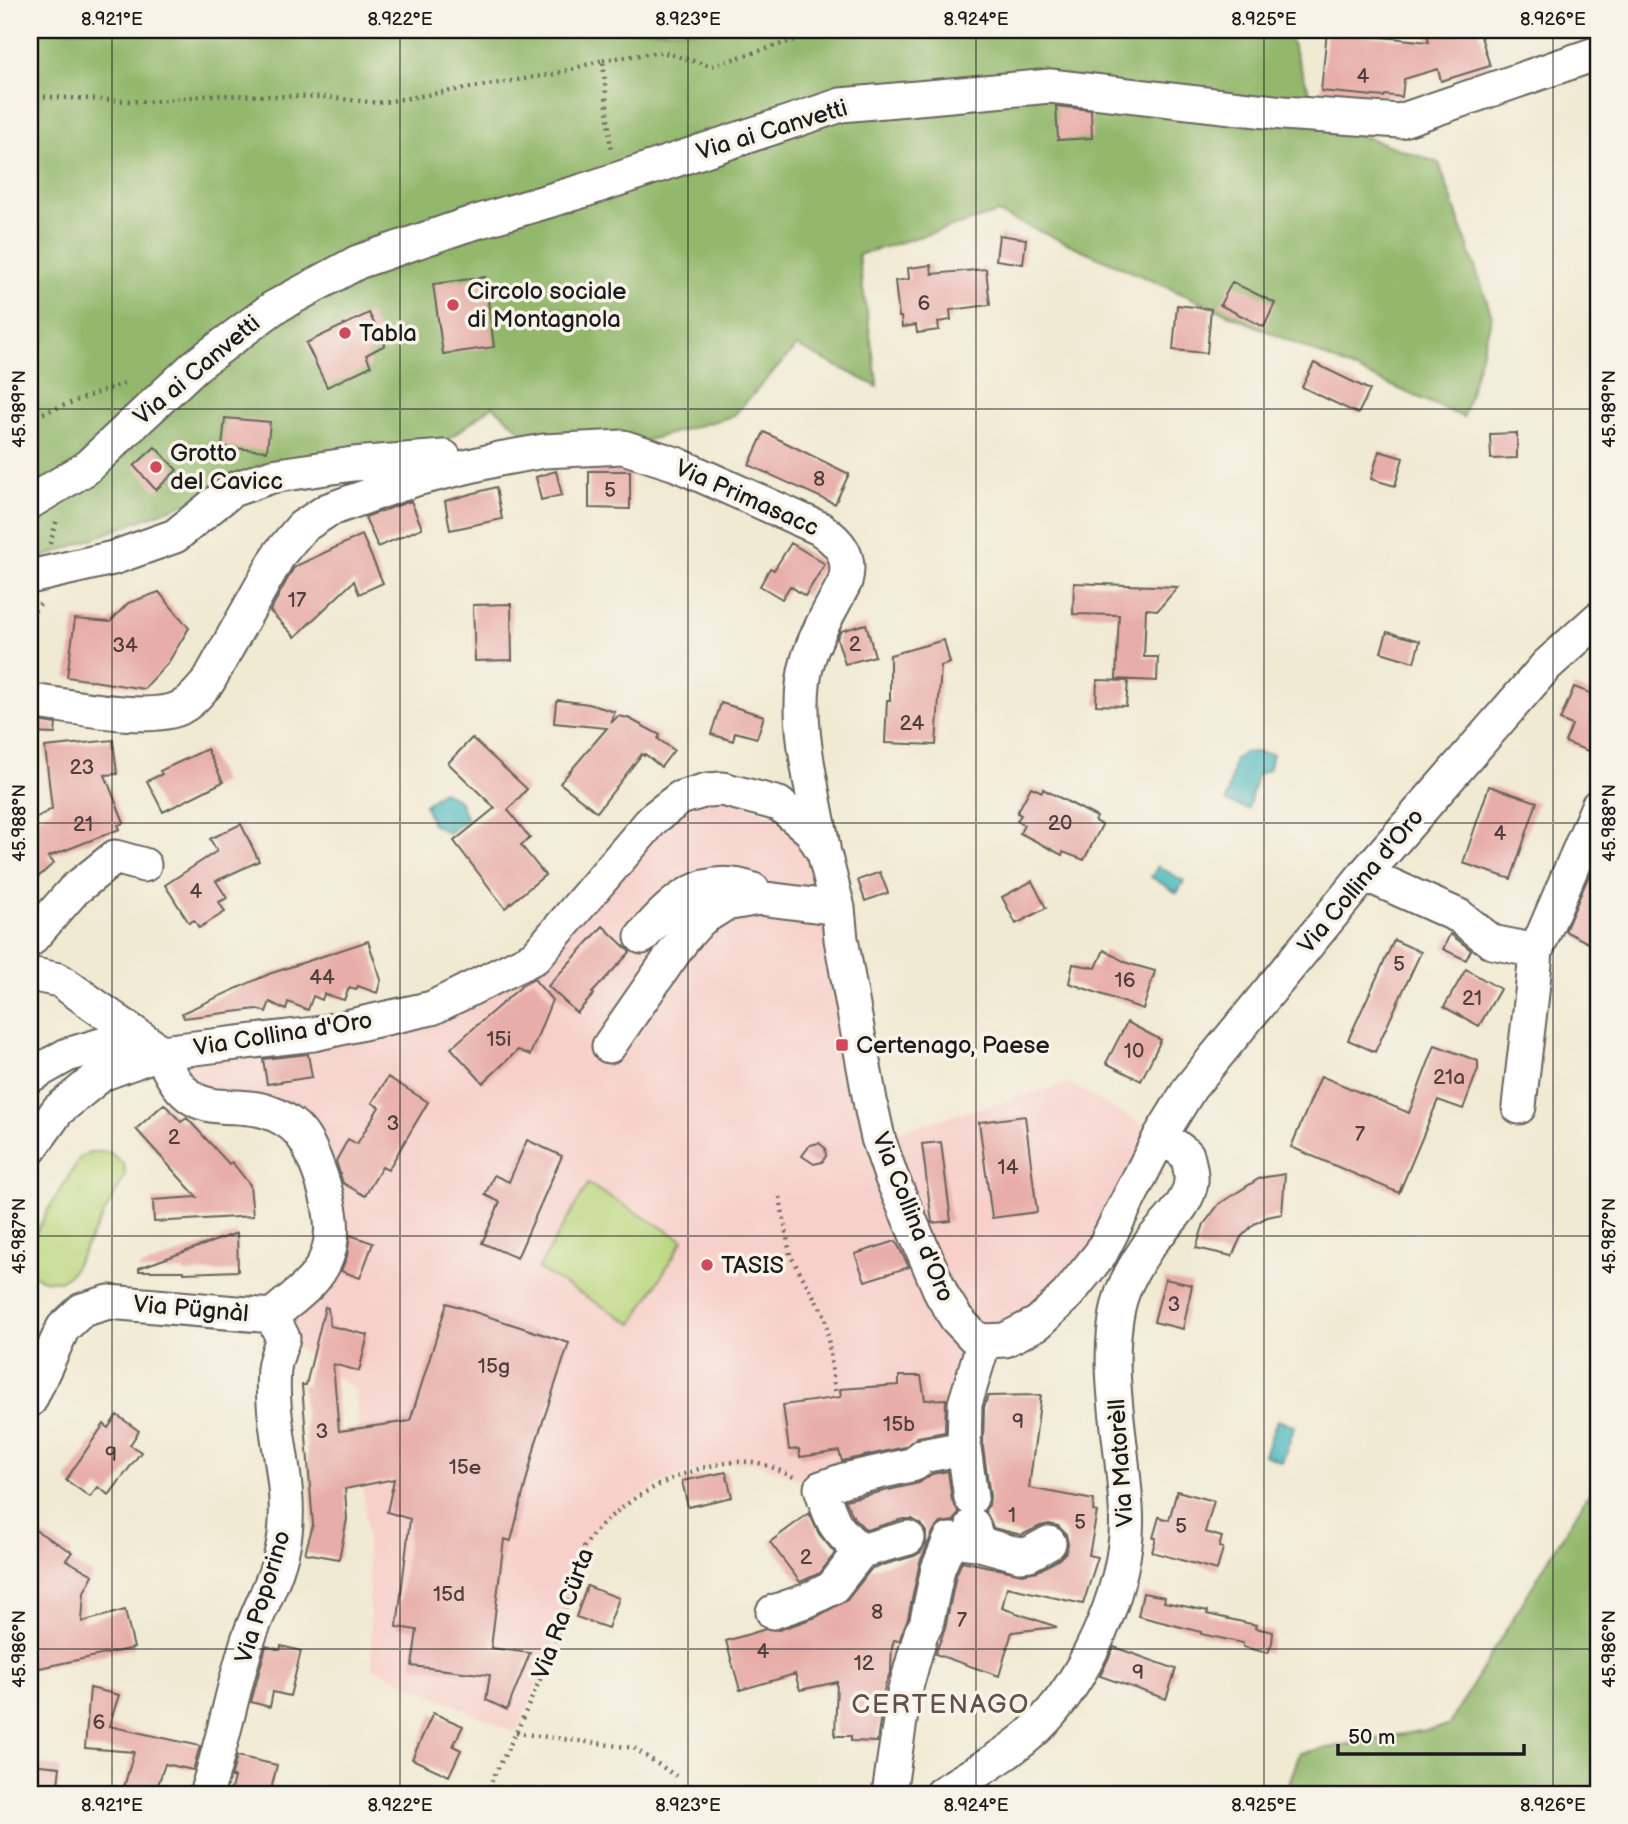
<svg xmlns="http://www.w3.org/2000/svg" width="1628" height="1824" font-family="'Balsamiq Sans',sans-serif">
<style>
.built{fill:#f7d0ca}
.green{fill:#bad77d;stroke:#6b7a4c;stroke-width:2}
.forest{fill:#93b86c;stroke:#586a44;stroke-width:2}
.water{fill:#46b6bd;stroke:#31696c;stroke-width:2}
.building{fill:#e8ada9}
.lines{fill:none;stroke-linecap:round;stroke-linejoin:round}
.minor-casing{stroke:#67645c;stroke-width:37}
.path{stroke:#67645c;stroke-width:4.5;stroke-dasharray:2 5;stroke-linecap:butt}
.minor{stroke:#fff;stroke-width:33}
.ticks{fill:none;stroke:#1c1c1c;stroke-width:2;stroke-opacity:0.45}
.poi-dot{fill:#d1495b;stroke:#f7f3e8;stroke-width:2.5}
.labels{text-anchor:middle;dominant-baseline:central;stroke-width:7;stroke-linejoin:round;paint-order:stroke}
.number-label{font-size:21px;fill:#4f403f}
.street-label{font-size:24px;fill:#1c1c1c;stroke:#f7f3e8}
.poi-label{font-size:24px;fill:#1c1c1c;stroke:#f7f3e8;text-anchor:start}
.neighbourhood-label{font-size:26px;letter-spacing:2px;fill:#634f4d;stroke:#f7f3e8}
.neatline{fill:none;stroke:#1c1c1c;stroke-width:2.5}
.ticks-label{font-size:18px;text-anchor:middle;fill:#1c1c1c}
</style>
<rect width="100%" height="100%" fill="#f7f3e8"/>
<filter id="ink" filterUnits="userSpaceOnUse"><feTurbulence type="fractalNoise" baseFrequency=".0143" numOctaves="2"/><feDisplacementMap in="SourceGraphic" scale="14" xChannelSelector="R" yChannelSelector="G"/><feConvolveMatrix kernelMatrix="1 2 1 2 8 2 1 2 1" color-interpolation-filters="sRGB"/></filter>
<filter id="wash" filterUnits="userSpaceOnUse"><feTurbulence type="fractalNoise" baseFrequency=".00686" numOctaves="4" result="noise"/><feDisplacementMap in="SourceGraphic" scale="28" xChannelSelector="R" yChannelSelector="G"/><feGaussianBlur stdDeviation="1.57" result="paint"/><feColorMatrix in="noise" values="0 0 0 0 0 0 0 0 0 0 0 0 0 0 0 0 0 1.4 0 .05"/><feComposite in="paint" operator="in"/></filter>
<g filter="url(#wash)">
<rect width="100%" height="100%" fill="#f1ead3"/>
<path class="built" d="M707,790l104,41 67,306 190,-54 93,52 -60,118 -107,89 -30,106 -143,40 -67,-26 -32,2 -39,11 -25,10 -51,34 -14,13 -9,15 -33,108 -35,78 -144,-66 -5,-130 -12,-147 -72,-52 50,-96 -24,-97 -82,-38 -66,-55 153,-18 221,-77 119,-139z"/>
<path class="green" d="M90,1152h19l15,12 1,12 -54,97 -11,8 -17,-1 -13,-7v-27l15,-31 35,-57z
M588,1184l95,56 -50,84 -95,-55z"/>
<path class="forest" d="M30,30h1257l33,91 119,42 53,153 -29,101 -465,-204 -140,42 20,132 -81,-41 -64,70 -110,31 -79,4 -51,-45 -43,32 -190,37 -224,85 -6,40z
M1598,1482v312h-313l15,-41 148,-27 137,-227z"/>
<path class="water" d="M1255,752l18,2 -5,16 -11,5 -9,34 -22,-7 9,-43 9,-6z
M442,791l17,9 8,19 -19,14 -16,-9 -7,-19z
M1158,866l26,15 -7,12 -26,-16z
M1277,1420l18,6 -13,36 -18,-7z"/>
<g id="blocks">
<path class="building" d="M1426,30h53l11,36 -49,15 -3,-12 -34,10 -2,18 -17,-2 -1,2 -63,-6 6,-60 102,11z
M1056,106l35,4 1,28 -34,2z
M999,235l27,4 -3,25 -27,-4z
M931,265l1,9 54,-5 4,36 -40,5 1,10 -13,2 1,8 -22,3 -1,-8 -14,2 -1,-10h-2l-4,-36 14,-2 -1,-11z
M485,277l9,70 -51,7 -10,-70z
M1232,282l43,21 -11,24 -44,-22z
M1177,305l34,4 -4,44 -34,-3z
M369,313l16,32 -19,10 5,11 -44,21 -21,-44z
M1314,363l56,27 -12,24 -56,-27z
M225,418l45,4 -3,29 -45,-4z
M764,432l85,42 -14,30 -86,-39z
M1517,433v25l-26,1 -1,-25z
M155,447l22,23 -21,20 -22,-24z
M1379,451l24,7 -8,28 -24,-7z
M556,471l6,24 -21,5 -5,-23z
M589,471h41v38l-41,-1z
M496,487l6,32 -52,11 -5,-29z
M411,501l11,27 -44,19 -13,-30z
M362,535l21,48 -24,11 -5,-13 -59,56 -25,-26 23,-42 5,-4z
M791,543l34,21 -20,32 -15,-10 -8,13 -22,-13 10,-18 4,2z
M1074,583l104,4 -20,23 -12,-1 -2,48h14l-1,24 -41,-2 3,-64 -46,-1z
M159,592l30,36 -21,35 -24,26 -77,-12 8,-58 35,3 18,-19z
M511,604l1,56 -37,1 -2,-56z
M866,624l9,32 -30,8 -8,-26 4,-7z
M1387,632l33,9 -6,21 -33,-10z
M944,640l6,23 -9,3 -5,79 -51,-2 2,-43h3v-45z
M1097,680l31,1 -2,25 -30,-1z
M1574,687l24,9v59l-33,-13 7,-17 -12,-5z
M558,700l31,4 26,8 -4,11 7,-7 10,2 32,17 -2,4 16,11 -13,17 -16,-13 -1,2 -2,-2 -45,58 -37,-29 47,-55 -53,-5 2,-21z
M721,703l43,13 -7,22 -22,-6 -2,9 -22,-7z
M30,720l26,4 -1,10 -25,-1z
M472,738l55,51 -19,21 22,28 -9,7 24,30 -40,33 -51,-67 41,-33 -47,-45z
M113,740l4,34 -12,1 19,48 -6,2 2,4 -72,28 6,6 -24,21v-63l22,-12 -7,-62z
M207,749l16,33 -60,30 -16,-31 15,-7 -2,-3z
M1489,786l48,16 -26,77 -48,-16z
M1031,787l11,5 1,-3 54,28 -2,4 7,4 -18,35 -21,-8 -1,3 -42,-22 4,-8 -7,-4 4,-6 -4,-2z
M241,824l18,37 -43,20 11,17 -8,4 6,10 -26,16 -5,-8 -5,3 -24,-38 52,-34 -7,-12z
M1598,854v94l-33,-17z
M880,872l8,21 -23,8 -7,-21z
M1032,881l14,27 -30,16 -14,-27z
M603,926l27,26 -38,41 2,1 -17,19 -29,-27z
M1450,934l21,16 -5,10 -23,-11z
M1394,940l27,12 -46,100 -27,-12z
M368,941l13,39 -4,13 -19,-7 -2,4 -7,-2 -5,12 -20,-6 -2,6 -9,-4 -5,14 -20,-8 -2,8 -16,-8 -4,10 -9,-3 -73,9 -2,-5 87,-39z
M1104,950l23,13 28,8 -12,38 -74,-26 4,-19 23,4z
M1466,969l34,20 -21,37 -35,-19z
M534,979l18,21 -22,55 -12,-5 -35,33 -32,-35 72,-63z
M1127,1022l34,18 -20,41 -35,-18z
M1435,1045l43,16v8l-15,40 -25,-9 -39,93 -108,-46 30,-71 88,37z
M308,1054l4,23 -45,7 -4,-25z
M388,1077l40,25 -40,68 -6,-3 -17,29 -22,-13 -7,-22 12,-22 9,5 22,-37 -7,-4z
M164,1104l17,18 6,-4 42,46 3,-2 18,23 3,31 -99,6 -1,-22 44,-3 -61,-68z
M1025,1116l12,96 -45,6 -13,-96z
M527,1140l35,16 -45,102 -35,-15 18,-41 -15,-7 9,-20 15,7z
M941,1142l10,79 -19,2 -10,-79z
M819,1143l6,5 1,8 -4,6 -8,2 -12,-8 8,-11z
M1285,1174l-3,40 -15,3 -13,7 -13,13 -9,19 -36,-8 8,-24 15,-20 41,-26z
M237,1233l1,38 -54,2v-2h-45v-3z
M350,1235l23,8 -13,35 -19,-7 6,-15z
M896,1241l13,26 -44,14 -10,-27z
M1165,1279l27,6 -9,44 -29,-7z
M447,1303l122,40 -33,99 -25,99 -7,-2 -13,109 39,5 -23,57 -21,-10 4,-25 -78,-9 5,-36 -20,-3 13,-108 -23,-7 7,-33 -49,10 2,30 -8,40 -34,-6 8,-28 -11,-140h4l19,-78 3,1 2,18 38,9 -9,36 -26,-7 6,67 71,-10z
M899,1376h22l4,24 21,-1 -1,33 -27,5 -13,10 -63,14 -3,-10 -39,6 -1,-8 -10,1 -6,-45 58,-8 -1,-8 59,-4z
M1041,1395l-12,93 65,12 -1,11 4,1 -8,43 9,2 -15,47 -76,-17 -5,21 55,19 -45,5 -13,44 -64,-22 10,-25 11,-54 6,-14 60,13 16,-3 20,-11 8,-8 2,-8 -2,-10 -8,-8 -9,-2 -9,2 -18,9 -29,-7 -8,-18 4,-5 1,-9 -7,-49 1,-40 4,-11z
M117,1415l22,16 -9,14 11,7 -32,43 -11,-8 -8,10 -24,-17 38,-56 4,4z
M948,1471l4,30 7,11 -5,9 -13,2 -8,9 -13,30 -12,56 -9,23 -5,-1 -2,7 -1,23 -6,16 -8,56 -26,-1v-5h-16l2,-54 -37,8 -5,-16 -55,16 -14,-49 40,-12 13,1 37,-13 31,-17 25,-32 42,-12 7,-4 5,-9v-11l-5,-8 -9,-5h-9l-37,11 -12,-12 -9,-18 74,-17 13,-9z
M726,1472l6,25 -44,10 -6,-26z
M1177,1491l37,10 -9,31 17,5 -3,10 4,1 -6,22 -65,-18 4,-14h-3l6,-21 10,3z
M809,1513l10,21 16,19 -15,20 -20,9 -30,-40z
M30,1527l42,25 -6,8 27,15 -9,17 -2,30 43,-12 9,38 -104,22z
M587,1586l32,12 -11,30 -32,-11z
M1143,1593l22,4 -1,5 44,9 -1,3 49,11 -1,3 18,4 -1,11 -4,10 -25,-6v-4l-42,-9v-2l-63,-16z
M266,1646l14,4 1,-4 20,5 -11,45 -17,-4 -3,15 -19,-5z
M1114,1647l62,22 -10,30 -66,-23z
M90,1688l29,7 -10,31 91,20 -7,24 -28,-6 -10,30h-33l12,-42 -49,-4z
M433,1713l30,13 -10,20 8,4 -12,26 -37,-17z
M237,1756l40,9 -7,29h-40l4,-17h-3z
M30,1764l30,3 -3,27h-27z"/>
</g>
</g>
<g filter="url(#ink)">
<use href="#blocks" fill-opacity="0" stroke="#67645c" stroke-width="2"/>
<g class="lines">
<g class="minor-casing">
<path id="minor" d="M30,502l55,-33 110,-103 78,-58 85,-46 105,-36 119,-35 259,-86 209,-19 233,27 117,8 198,-68
M30,577l83,-19 62,-22 57,-46 40,-14 81,-12 91,-7
M30,701c36,4 118,22 150,7 12,-6 19,-16 28,-26l72,-129 22,-26 26,-17 88,-31 83,-20 45,-8 79,-4 53,17 143,64c21,14 33,28 26,54 -13,25 -29,51 -37,78 -17,53 6,133 15,187
M1365,874l94,42 33,26 44,9c-4,52 -12,104 -17,156
M642,937c29,-35 62,-66 111,-47
M30,940l44,-50 41,-33 29,8
M1536,951l62,-145
M30,974l29,6 102,72
M609,1046l75,-108 17,-19 24,-15 34,-6 79,10
M30,1076l37,-21 34,-10 54,6
M30,1149l28,-39 44,-36 59,-22 153,-18 118,-26 103,-51 119,-139 26,-20 27,-8 15,-1 57,15 32,27 13,22 14,55 3,31 30,167 7,32 13,38 51,119 14,23 18,19 10,4 21,-1 33,-17 30,-29 33,-41 60,-118 29,-47 175,-214 182,-209 51,-46
M30,1400l33,-72 19,-18 27,-8 163,14c14,-13 33,-25 44,-40 24,-31 16,-67 4,-102 -7,-18 -13,-38 -29,-50 -54,-40 -97,16 -130,-72
M971,1498l-7,-50 1,-44 19,-63
M977,1543l43,12 9,-1 20,-11
M861,1551l47,-13
M773,1612l35,-12 24,-12 29,-37c-28,-23 -29,-30 -40,-63l23,-8 71,-16 7,-8 42,-8
M206,1794c17,-51 26,-103 42,-154 12,-35 33,-69 37,-106 7,-55 -16,-109 -11,-165 1,-10 6,-21 9,-31l-11,-22
M889,1794l15,-100 17,-61 5,-8 12,-56 12,-29 27,3 -4,-18
M941,1794c29,-19 62,-36 88,-59 49,-42 88,-126 96,-190 3,-21 1,-42 -1,-63 -5,-57 -18,-118 -6,-174 5,-24 19,-46 33,-66 14,-18 38,-37 40,-61 1,-9 -2,-17 -4,-26l-26,-20"/>
</g>
<path class="path" d="M603,60l59,-8 49,14 116,-36
M30,96l118,6 63,-7 114,2 53,6 176,-29 49,-14 8,93
M30,418l97,-36
M50,544l7,-25
M30,616l10,-12
M780,1197l10,58 35,61 10,75
M516,1733l118,15 42,28
M485,1794l31,-61 35,-78 33,-108c28,-46 112,-89 167,-85 15,1 31,10 45,16"/>
<use href="#minor" class="minor"/>
</g>
</g>
<path class="ticks" d="M112,30v1764M400,30v1764M688,30v1764M976,30v1764M1264,30v1764M1553,30v1764M30,409h1568M30,823h1568M30,1236h1568M30,1649h1568"/>
<g class="poi-dot">
<circle cx="453" cy="305" r="7"/>
<circle cx="345" cy="333" r="7"/>
<circle cx="156" cy="467" r="7"/>
<rect x="835" y="1038" width="14" height="14" rx="3.5"/>
<circle cx="707" cy="1265" r="7"/>
</g>
<g class="labels">
<g class="number-label">
<text x="1363" y="76">4</text>
<text x="924" y="303">6</text>
<text x="819" y="479">8</text>
<text x="610" y="490">5</text>
<text x="297" y="600">17</text>
<text x="855" y="644">2</text>
<text x="125" y="645">34</text>
<text x="912" y="723">24</text>
<text x="82" y="767">23</text>
<text x="1060" y="823">20</text>
<text x="83" y="824">21</text>
<text x="1500" y="833">4</text>
<text x="196" y="891">4</text>
<text x="1399" y="964">5</text>
<text x="322" y="977">44</text>
<text x="1125" y="980">16</text>
<text x="1472" y="998">21</text>
<text x="499" y="1039">15i</text>
<text x="1134" y="1051">10</text>
<text x="1449" y="1077">21a</text>
<text x="393" y="1123">3</text>
<text x="1360" y="1134">7</text>
<text x="174" y="1137">2</text>
<text x="1008" y="1167">14</text>
<text x="1174" y="1304">3</text>
<text x="494" y="1366">15g</text>
<text x="1018" y="1421">9</text>
<text x="899" y="1424">15b</text>
<text x="322" y="1431">3</text>
<text x="111" y="1454">9</text>
<text x="465" y="1467">15e</text>
<text x="1012" y="1515">1</text>
<text x="1080" y="1522">5</text>
<text x="1181" y="1526">5</text>
<text x="806" y="1557">2</text>
<text x="449" y="1594">15d</text>
<text x="877" y="1612">8</text>
<text x="962" y="1620">7</text>
<text x="763" y="1651">4</text>
<text x="864" y="1663">12</text>
<text x="1138" y="1672">9</text>
<text x="99" y="1722">6</text>
</g>
<g class="street-label">
<text transform="translate(772 130) rotate(-17)">Via ai Canvetti</text>
<text transform="translate(197 370) rotate(-40)">Via ai Canvetti</text>
<text transform="translate(747 498) rotate(24)">Via Primasacc</text>
<text transform="translate(1361 881) rotate(-50)">Via Collina d'Oro</text>
<text transform="translate(283 1034) rotate(-9)">Via Collina d'Oro</text>
<text transform="translate(913 1217) rotate(68)">Via Collina d'Oro</text>
<text transform="translate(191 1309) rotate(5)">Via Pügnàl</text>
<text transform="translate(1121 1463) rotate(-94)">Via Matorèll</text>
<text transform="translate(263 1597) rotate(-73)">Via Poporino</text>
<text transform="translate(563 1614) rotate(-70)">Via Ra Cürta</text>
</g>
<g class="poi-label">
<text x="467" y="291">Circolo sociale<tspan x="467" dy="28">di Montagnola</tspan></text>
<text x="359" y="333">Tabla</text>
<text x="170" y="453">Grotto<tspan x="170" dy="28">del Cavicc</tspan></text>
<text x="856" y="1045">Certenago, Paese</text>
<text x="721" y="1265">TASIS</text>
</g>
<g class="neighbourhood-label">
<text x="941" y="1705">CERTENAGO</text>
</g>
</g>
<rect width="1628" height="1824" fill="none" stroke="#f7f3e8" stroke-width="77"/>
<path d="M1338 1744v10h186v-10" fill="none" stroke="#1c1c1c" stroke-width="3.5"/>
<text x="1348" y="1744" font-size="21" fill="#1c1c1c" stroke="#f7f3e8" stroke-width="5" paint-order="stroke">50 m</text>
<rect x="38" y="38" width="1552" height="1748" class="neatline"/>
<g class="ticks-label">
<text x="112" y="25">8.921°E</text>
<text x="400" y="25">8.922°E</text>
<text x="688" y="25">8.923°E</text>
<text x="976" y="25">8.924°E</text>
<text x="1264" y="25">8.925°E</text>
<text x="1553" y="25">8.926°E</text>
<text transform="translate(19 409) rotate(-90)" y="6">45.989°N</text>
<text transform="translate(1609 409) rotate(-90)" y="6">45.989°N</text>
<text transform="translate(19 823) rotate(-90)" y="6">45.988°N</text>
<text transform="translate(1609 823) rotate(-90)" y="6">45.988°N</text>
<text transform="translate(19 1236) rotate(-90)" y="6">45.987°N</text>
<text transform="translate(1609 1236) rotate(-90)" y="6">45.987°N</text>
<text transform="translate(19 1649) rotate(-90)" y="6">45.986°N</text>
<text transform="translate(1609 1649) rotate(-90)" y="6">45.986°N</text>
<text x="112" y="1811">8.921°E</text>
<text x="400" y="1811">8.922°E</text>
<text x="688" y="1811">8.923°E</text>
<text x="976" y="1811">8.924°E</text>
<text x="1264" y="1811">8.925°E</text>
<text x="1553" y="1811">8.926°E</text>
</g>
</svg>
